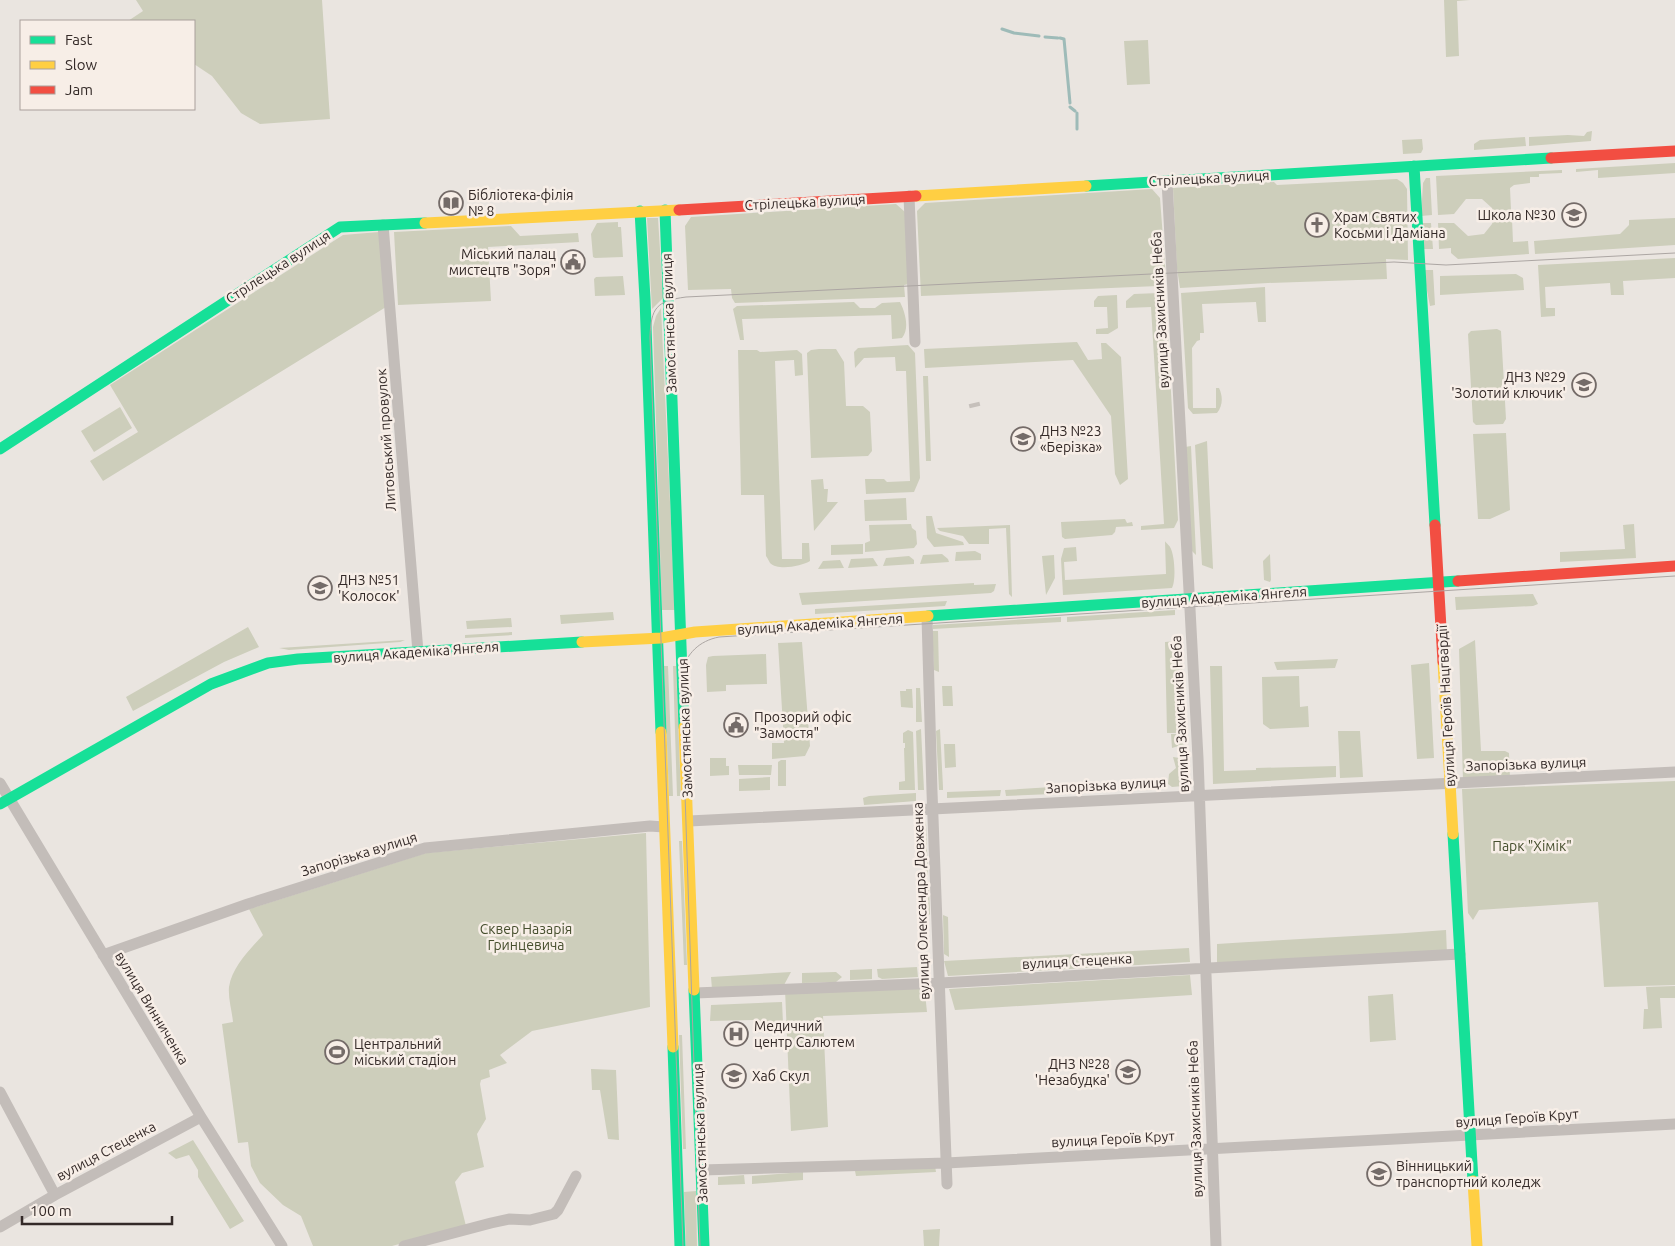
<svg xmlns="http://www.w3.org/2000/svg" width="1675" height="1246" font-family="Ubuntu,sans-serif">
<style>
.green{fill:#cdcebb}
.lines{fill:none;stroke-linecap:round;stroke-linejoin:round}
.stream{stroke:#9ebbb8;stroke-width:3}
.street-tunnel{stroke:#c6c0bb;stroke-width:11;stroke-dasharray:11 5.5;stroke-linecap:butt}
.street{stroke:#c3bdb9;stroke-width:11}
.fast{stroke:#16e098;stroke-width:11}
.slow{stroke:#ffcf43;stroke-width:11}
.jam{stroke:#f24e42;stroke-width:11}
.tram{stroke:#aca6a3;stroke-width:1}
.labels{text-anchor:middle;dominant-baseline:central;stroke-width:5;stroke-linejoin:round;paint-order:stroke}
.street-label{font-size:14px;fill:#342a28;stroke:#f7eee7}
.poi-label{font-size:14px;fill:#342a28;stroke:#f7eee7;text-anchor:start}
.park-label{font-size:14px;fill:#464f2e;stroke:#f7eee7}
</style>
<rect width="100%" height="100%" fill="#eae5e0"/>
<path class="green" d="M136,0h186l8,119 -70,5 -19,-11 -29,-37 -18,-12v-43h-66l15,-10z
M1444,0h26l-13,1 2,55 -13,1z
M1148,40l2,44 -23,1 -3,-44z
M1592,131l-1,10 -62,5v-9l39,-2 16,1 3,-4z
M1525,137l1,9 -52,4v-6l6,-4z
M1422,139l1,10 -2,4 -18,1 -1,-14z
M1675,163v10l-77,5v-8l-22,2v-3z
M1562,170v3l-23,1v3h-9v6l-16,2 -4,3 1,22 -18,1 -1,-3 -10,-9h-16l-12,15 -16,1 -2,-39z
M1426,178h4l2,37 -11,1 2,-33z
M1397,179l6,4 4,6 1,71 -22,-1 1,20 -119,4 -88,5 -3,-19 -4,-81 101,-6 3,3z
M1152,189l8,9 6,80 -8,8 -237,10 -4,-85 8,-8z
M896,204l9,8 4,72 -5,1 1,12 -170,6 -3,-5 -1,-9 -43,1 -3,-64 6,-9z
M647,218h11l5,80 -11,11z
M1675,218v27l-140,9 -1,-13 86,-7 9,-9v-5z
M1512,219l1,23 15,-1 1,13 -71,5 -7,-6v-5l-12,1 -1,-26h16l14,13 16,-2 8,-10 1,-3z
M618,222v5h3l2,30 -28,1 -2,-1 -2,-23 6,-11z
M1422,223h9l2,26h-10z
M511,226l9,10 58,-3 1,9 -91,5 3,54 -93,4 -4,-73z
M379,232l7,75 -283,174 -13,-20 48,-29 -28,-47 233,-150z
M1675,258v20l-52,3 1,14h-13l-1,-12 -65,4 1,21h9v8l-14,1 -3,-52z
M1423,270h10l2,35 -5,1z
M1516,274l7,4 1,12 -84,5v-19z
M623,276l2,19 -30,1 -1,-17 2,-2z
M1265,287l1,35h-8l-2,-20 -54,2 2,29h-4v7l-3,1 -5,7 1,60h23v-20h3c4,8 4,18 -2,25l-24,1 -5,-6 -7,-115z
M1159,293l7,7 12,220 -4,8 -33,2v-4l23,-2 -13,-217 -25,1v-7l8,-7z
M1117,295l1,33 -10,6h-12v-5l12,-1 -1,-21h-13v-6l4,-5z
M854,302l6,6h15l7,-5 18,-1c5,10 10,26 2,36l-10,1 -1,-24 -149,4 2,21h-4l-7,-31 4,-3z
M661,308l14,302h-13l-9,-283 3,-11z
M1497,329l4,2 5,88 -3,5 -27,1 -3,-3 -5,-88 3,-3z
M1077,342l11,18 14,-1 -1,-16h5l15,14 7,122 -8,6 -5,-11 -4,-58 -38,-56 -148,8 -1,-19z
M908,345l7,8 5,125 -6,14 -48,2 -1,-15h19l3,3 23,-1 -4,-110h-10l-1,-14 -31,1 -9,10 -1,-16 4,-4z
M819,349h17l8,13 2,44h17l7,6 2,39 -4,5 -57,2 -4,-105 4,-3z
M738,350h19l3,2 37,-2 5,4 1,21 -8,1 -1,-16 -19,1 7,198h20v-16h7l1,18c-8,5 -32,10 -40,2 -1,-2 -2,-4 -4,-7l-2,-61h-23z
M923,376h5l3,85h-5z
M120,407l12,21 -38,24 -13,-21z
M1506,433l4,77 -20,9h-12l-5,-85z
M1207,441l6,127v1l-11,-4 -7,-120z
M1191,446l5,109 -5,-5 -6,-103z
M823,479l1,10h4l-1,13h11l-24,29 -3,-51z
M906,498l1,22 -42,1 -1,-21z
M926,516h6l4,17 27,9 1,3 -30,2 -7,-9z
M1125,519l2,4 5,-1 1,4 -17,1 -1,5 -3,3 -47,4 -3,-2 -1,-15z
M911,524l1,4 4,3 1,13 -3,4 -49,4v-9l5,-2 -1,-16z
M1634,524l2,34 -76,4v-10l65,-3 -2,-24z
M1010,525l2,72 -3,-3 -3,-66 -17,1v15h-20l-6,-8 -23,-5 -3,-3z
M1165,541c0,1 5,5 5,6 5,8 6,34 2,41l-109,7 -2,-36 3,-11 12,-1 1,14 -13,1 1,18 101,-6z
M863,544v10l-32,1v-10z
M975,551l6,3v6l-26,1 1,-9z
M942,554l6,5 1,3 -29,2 3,-9z
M1270,554l1,26 -1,2 -6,-2 -1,-19z
M1054,555l1,23 -9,17 -4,-39z
M909,556l5,4v4l-31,2 3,-8z
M873,558l5,8 -30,2 3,-9z
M840,560l4,8 -26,1 5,-8z
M974,583v2l22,-1 -2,7 -3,2 -189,12 -3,-12z
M1533,594l5,10 -5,2 -77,4 -1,-13z
M947,601l-2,5 -130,8v-5z
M1175,610v5l-108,7v-5z
M613,612l1,8 -53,4 -1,-9z
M1061,617v5l-128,7v-4z
M511,618l1,9 -45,2 -1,-8z
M248,627l11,20 -35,15 -91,49 -7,-14z
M932,631h6l1,41 -5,-2z
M512,632v3l-47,3v-3z
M405,640l-5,2 -111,8 -10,-2z
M1475,640l6,111h24l4,2 1,26 -47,1 -4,-131z
M1177,641l5,22 2,70h-17l-2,-91z
M802,642l8,104 -5,10 -33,3v-16h12l-6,-100z
M766,654l1,30 -41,1v6l-19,1 -1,-27 2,-8 5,-1z
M1338,659l-3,9 -58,2 -3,-8z
M1429,663l5,95 -17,1 -6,-94z
M664,666h4l5,130h-4z
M673,666h3l5,130h-4z
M1210,666h12l2,105 32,-1v-2l80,-2v11l-123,7z
M1299,676l1,31 8,-1 1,21 -39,2 -7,-5 -1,-47z
M942,686h10l1,20h-10z
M916,688h4l2,34h-6z
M906,689h6l1,19 -12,-1 -1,-16h6z
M921,729l3,61h-6l-2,-59z
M940,729l3,58v3h-4l-3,-59z
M908,730l5,2 2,58h-16v-8l6,-1 -1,-33h1v-5h-2v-10z
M1338,731h22l3,46 -23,1z
M1171,734h14v10l-13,4z
M944,744h11l1,23 -11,1z
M1173,757l13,2 2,23 -5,4 -11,1 -4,-3 1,-10 7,-6z
M710,758h16v8h3v9l-19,1z
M781,760h5v26h-8v-24z
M738,765h34l-1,10h-32z
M770,777v13l-31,1v-12z
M1675,781v204l-71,2 -6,-85 -119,8 -6,10 -5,-7 -6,-124z
M1052,787v7l-46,2 -1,-6z
M1055,787h39v4l-39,2z
M1001,790l-1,6 -53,2v-6z
M916,793v8l-52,4 -1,-7 6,-2z
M921,819l5,3 2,53 -5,3z
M646,833l4,174 -118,24 -32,24 7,8 -18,7 1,7 -9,3 -1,4 6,35 -9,15 7,33 -22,6 -7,9 11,44 -74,20h-79l-12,-30 -18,-11 -23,-22 -9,-17 -3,-24 -10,1 -16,-119 11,-2c-1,-11 -5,-24 -4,-35 3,-20 21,-38 34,-52l-14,-26 177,-56z
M679,841h3l5,124h-3z
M923,889h6l1,25 -4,4 -2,-3z
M943,915l5,2 1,40 -5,-3z
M1446,930l1,25 -230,13v-24c76,-5 153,-8 229,-14z
M1189,948l1,14 -242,14 -4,-15z
M917,967l1,10 -36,2 -4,-2 -1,-8z
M872,969v10l-22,1v-10z
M791,972l-7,13 -72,4 -1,-12z
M836,972l6,5 -6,5 -34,1v-10z
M1190,975l2,20 -237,15 -6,-21z
M924,984l3,28 -104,4 5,111 -37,4 -6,-142z
M1675,986v12h-15l2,30 -19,1 1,-20h4l-2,-22z
M1393,994l3,46 -26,2 -2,-46z
M782,1002l1,21 -20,2 -3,-5h-7l-43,1 1,-16z
M679,1035h3l4,114h-3z
M591,1069l25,1 3,70 -11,-1 -8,-49h-8z
M193,1140l51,81 -14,8 -32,-52v-7l-9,-15 -13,4 -8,-6z
M935,1166l1,6 -80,4 -1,-5z
M803,1172v8l-51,4v-8z
M744,1175l1,9 -27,1v-8z
M696,1191l1,55h-11l-2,-54z
M940,1229l-1,17h-15l-1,-16z"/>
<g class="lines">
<path class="stream" d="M1002,29l12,4 25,3
M1045,37l13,1
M1060,38l4,1 6,64
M1070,107l5,4
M1077,129v-16"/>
<path class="street-tunnel" d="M974,403l1,4"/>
<path class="street" d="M1167,181l31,577 18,488
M909,196l6,146
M383,225l35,427
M927,617l5,175 15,392
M0,783l201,334 81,129
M689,821l986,-49
M103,955l145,-51 177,-56 225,-22 14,1
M695,993l245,-10 520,-29
M0,1092l55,103
M701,1170l245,-7 729,-39
M0,1227l55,-32 146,-78
M404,1246l87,-23 18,-4 21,1 24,-6 4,-4 18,-34"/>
<path class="fast" d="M1414,166l21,359
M1086,186l465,-28
M665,210l19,517
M640,211l5,88 16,433
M0,449l340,-222 85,-4
M928,616l530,-35
M0,804l211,-120 57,-21 30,-4 284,-17
M1453,834l20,347
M694,990l10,256
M673,1047l7,199"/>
<path class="slow" d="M916,196l170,-10
M425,223l254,-13
M582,642l79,-4 34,-6 233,-16
M1443,662l10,172
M684,727l10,263
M661,732l12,315
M1473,1181l4,65"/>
<path class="jam" d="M1551,158l124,-7
M679,210l237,-14
M1435,525l8,137
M1458,581l217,-15"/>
<path class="tram" d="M683,1246l-33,-909c1,-29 6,-36 36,-40l708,-35 52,3 229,-12
M700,1246l-19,-573c6,-20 18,-32 38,-36l956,-61"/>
</g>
<defs>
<g id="library-ring" transform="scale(1.25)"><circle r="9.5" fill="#f7eee7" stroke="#746b68" stroke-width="1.5"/><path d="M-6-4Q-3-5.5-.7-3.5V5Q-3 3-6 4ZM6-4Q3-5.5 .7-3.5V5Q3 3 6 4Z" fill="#746b68"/></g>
<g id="school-ring" transform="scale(1.25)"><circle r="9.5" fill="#f7eee7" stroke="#746b68" stroke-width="1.5"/><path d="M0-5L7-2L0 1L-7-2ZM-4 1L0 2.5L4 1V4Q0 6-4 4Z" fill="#746b68"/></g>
<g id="church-ring" transform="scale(1.25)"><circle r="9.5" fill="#f7eee7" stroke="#746b68" stroke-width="1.5"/><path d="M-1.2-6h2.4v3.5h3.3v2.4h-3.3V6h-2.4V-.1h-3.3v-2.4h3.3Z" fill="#746b68"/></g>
<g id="civic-ring" transform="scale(1.25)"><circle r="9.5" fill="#f7eee7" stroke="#746b68" stroke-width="1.5"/><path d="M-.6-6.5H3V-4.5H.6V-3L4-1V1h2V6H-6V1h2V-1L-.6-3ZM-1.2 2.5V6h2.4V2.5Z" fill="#746b68"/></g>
<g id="hospital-ring" transform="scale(1.25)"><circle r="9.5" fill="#f7eee7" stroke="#746b68" stroke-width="1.5"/><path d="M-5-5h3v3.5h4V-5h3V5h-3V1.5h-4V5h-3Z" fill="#746b68"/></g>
<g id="stadium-ring" transform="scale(1.25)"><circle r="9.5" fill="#f7eee7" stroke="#746b68" stroke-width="1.5"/><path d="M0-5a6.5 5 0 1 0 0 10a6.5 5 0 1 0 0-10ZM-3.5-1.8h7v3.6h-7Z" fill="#746b68"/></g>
<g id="university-ring" transform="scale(1.25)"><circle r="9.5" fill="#f7eee7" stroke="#746b68" stroke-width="1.5"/><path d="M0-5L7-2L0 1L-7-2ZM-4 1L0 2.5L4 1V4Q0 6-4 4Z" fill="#746b68"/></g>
</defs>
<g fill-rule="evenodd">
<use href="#library-ring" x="451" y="203"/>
<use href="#school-ring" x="1574" y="215"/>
<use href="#church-ring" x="1317" y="225"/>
<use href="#civic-ring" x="573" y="262"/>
<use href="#school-ring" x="1584" y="385"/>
<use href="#school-ring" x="1023" y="439"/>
<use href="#school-ring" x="320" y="588"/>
<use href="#civic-ring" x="736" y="725"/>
<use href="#hospital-ring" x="736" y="1034"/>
<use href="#stadium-ring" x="337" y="1052"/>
<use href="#school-ring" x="1128" y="1072"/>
<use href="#school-ring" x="734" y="1076"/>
<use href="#university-ring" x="1379" y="1174"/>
</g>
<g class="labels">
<g class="street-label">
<text transform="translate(1209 178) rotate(-3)">Стрілецька вулиця</text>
<text transform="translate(805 202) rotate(-3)">Стрілецька вулиця</text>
<text transform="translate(278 267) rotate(-33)">Стрілецька вулиця</text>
<text transform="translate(1160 310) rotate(-93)">вулиця Захисників Неба</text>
<text transform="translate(669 323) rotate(-92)">Замостянська вулиця</text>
<text transform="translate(386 440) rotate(-94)">Литовський провулок</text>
<text transform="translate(1224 597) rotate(-4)">вулиця Академіка Янгеля</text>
<text transform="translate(820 624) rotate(-4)">вулиця Академіка Янгеля</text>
<text transform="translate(416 652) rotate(-4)">вулиця Академіка Янгеля</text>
<text transform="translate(1446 706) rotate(-93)">вулиця Героїв Нацгвардії</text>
<text transform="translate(1180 714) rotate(-93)">вулиця Захисників Неба</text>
<text transform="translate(685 728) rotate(-92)">Замостянська вулиця</text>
<text transform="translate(1526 764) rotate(-2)">Запорізька вулиця</text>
<text transform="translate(1106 785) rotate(-3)">Запорізька вулиця</text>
<text transform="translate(359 854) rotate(-17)">Запорізька вулиця</text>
<text transform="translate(921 901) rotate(-92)">вулиця Олександра Довженка</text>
<text transform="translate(1077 961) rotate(-3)">вулиця Стеценка</text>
<text transform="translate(152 1008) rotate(59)">вулиця Винниченка</text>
<text transform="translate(1517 1118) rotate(-4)">вулиця Героїв Крут</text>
<text transform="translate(1195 1119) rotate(-92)">вулиця Захисників Неба</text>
<text transform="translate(700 1133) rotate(-92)">Замостянська вулиця</text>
<text transform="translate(1113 1139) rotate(-3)">вулиця Героїв Крут</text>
<text transform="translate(106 1151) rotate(-28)">вулиця Стеценка</text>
</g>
<g class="poi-label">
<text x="468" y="195">Бібліотека-філія<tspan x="468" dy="16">№ 8</tspan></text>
<text x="1556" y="215" text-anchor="end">Школа №30</text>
<text x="1334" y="217">Храм Святих<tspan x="1334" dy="16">Косьми і Даміана</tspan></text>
<text x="556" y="254" text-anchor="end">Міський палац<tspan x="556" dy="16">мистецтв "Зоря"</tspan></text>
<text x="1566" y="377" text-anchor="end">ДНЗ №29<tspan x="1566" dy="16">'Золотий ключик'</tspan></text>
<text x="1040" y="431">ДНЗ №23<tspan x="1040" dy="16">«Берізка»</tspan></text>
<text x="338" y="580">ДНЗ №51<tspan x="338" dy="16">'Колосок'</tspan></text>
<text x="754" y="717">Прозорий офіс<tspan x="754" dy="16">"Замостя"</tspan></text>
<text x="754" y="1026">Медичний<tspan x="754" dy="16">центр Салютем</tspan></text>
<text x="354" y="1044">Центральний<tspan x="354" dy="16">міський стадіон</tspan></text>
<text x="1110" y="1064" text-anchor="end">ДНЗ №28<tspan x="1110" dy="16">'Незабудка'</tspan></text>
<text x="752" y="1076">Хаб Скул</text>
<text x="1396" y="1166">Вінницький<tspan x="1396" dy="16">транспортний коледж</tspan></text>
</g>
<g class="park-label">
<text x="1532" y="846">Парк "Хімік"</text>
<text x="526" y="929">Сквер Назарія<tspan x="526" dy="16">Гринцевича</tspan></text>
</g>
</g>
<rect x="20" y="20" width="175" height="90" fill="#f7eee7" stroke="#a9a09b"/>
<rect x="30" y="36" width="25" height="8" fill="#16e098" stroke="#a9a09b"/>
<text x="65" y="45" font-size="15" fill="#342a28">Fast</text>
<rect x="30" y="61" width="25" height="8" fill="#ffcf43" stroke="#a9a09b"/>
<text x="65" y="70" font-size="15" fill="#342a28">Slow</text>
<rect x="30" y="86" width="25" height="8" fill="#f24e42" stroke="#a9a09b"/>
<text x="65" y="95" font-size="15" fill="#342a28">Jam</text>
<path d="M22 1216v8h150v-8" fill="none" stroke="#342a28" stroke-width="2.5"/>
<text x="30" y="1216" font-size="15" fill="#342a28" stroke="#f7eee7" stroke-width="4" paint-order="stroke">100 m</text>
</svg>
